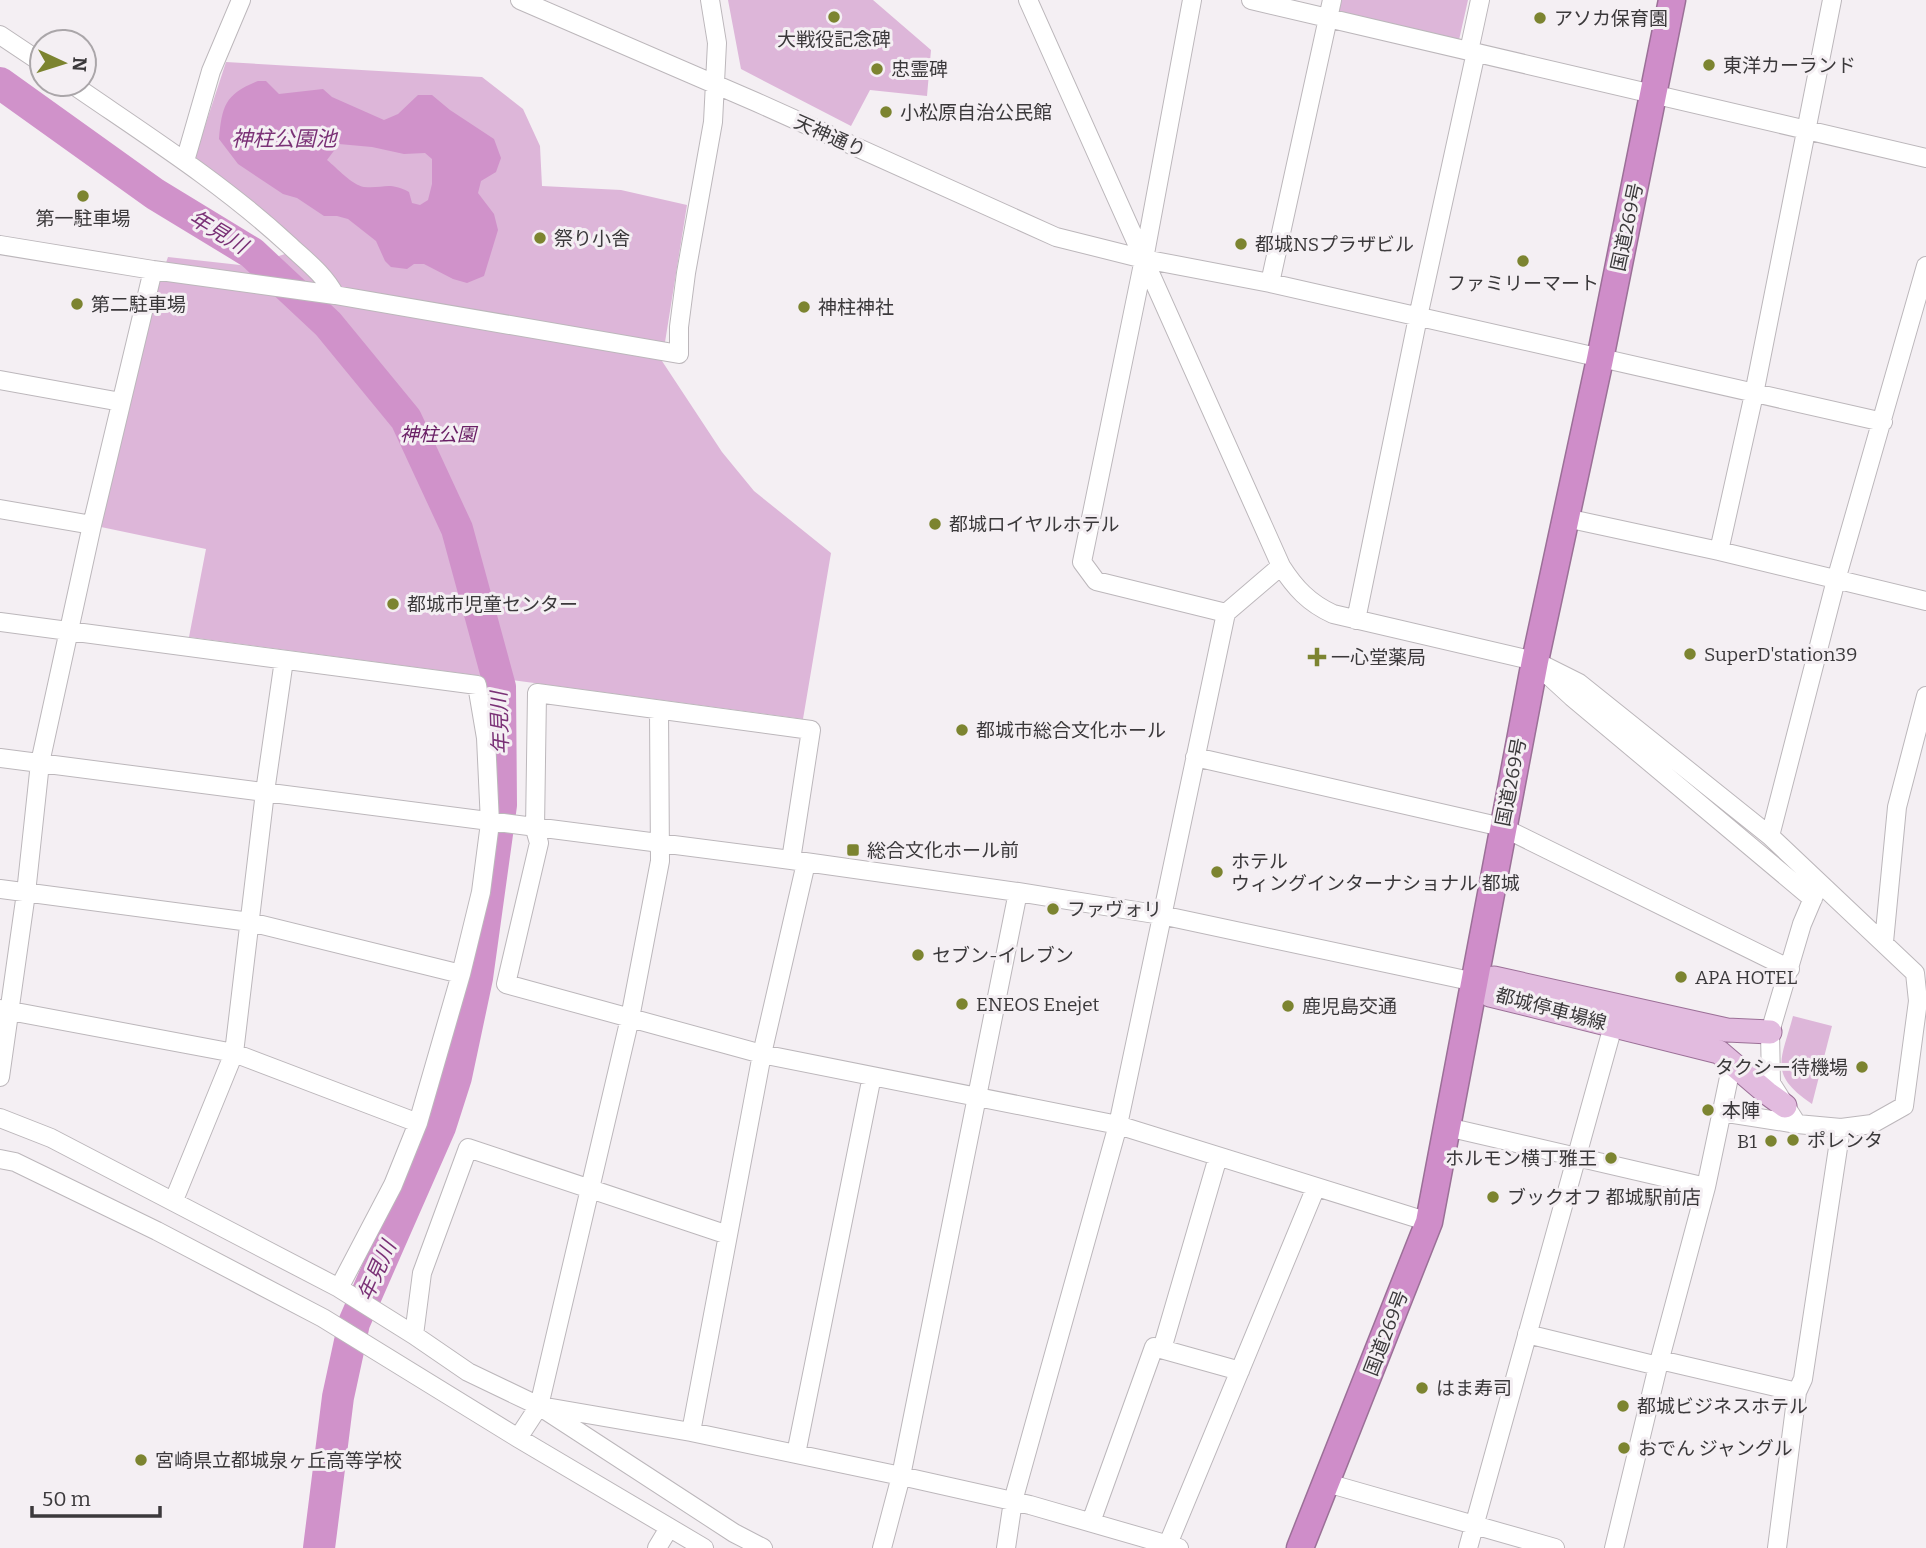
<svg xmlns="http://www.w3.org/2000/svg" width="1926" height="1548" font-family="Bitter,'Noto Sans JP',serif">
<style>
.green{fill:#ddb6d9}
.water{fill:#d092ca;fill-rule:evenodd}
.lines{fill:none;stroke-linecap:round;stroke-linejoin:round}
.river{stroke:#d092ca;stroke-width:32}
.minor-casing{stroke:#bcb7bb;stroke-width:20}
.major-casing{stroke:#9b7097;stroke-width:25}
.highway-casing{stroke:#9b7097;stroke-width:29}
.minor{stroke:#fff;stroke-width:18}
.major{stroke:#e2bbdf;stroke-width:23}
.highway{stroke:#cf8dc9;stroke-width:26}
.poi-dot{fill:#7c8430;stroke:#f4eff3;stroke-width:2.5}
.labels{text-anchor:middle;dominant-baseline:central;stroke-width:6;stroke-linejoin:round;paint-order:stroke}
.poi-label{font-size:19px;fill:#3b393b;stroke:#f4eff3;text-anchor:start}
.street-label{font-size:19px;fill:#3b393b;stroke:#f4eff3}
.park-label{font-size:19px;font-style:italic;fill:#691f65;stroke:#f4eff3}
.water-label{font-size:21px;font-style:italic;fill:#7a3176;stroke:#f4eff3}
</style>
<rect width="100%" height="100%" fill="#f4eff3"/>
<path class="green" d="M728,0h145l58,50 -4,46 -57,-6 -19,36 -110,-57z
M1339,0h129l-9,40 -123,-29z
M226,62l256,15 41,32 17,37 2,40 79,4 66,15 -25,156 60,91 32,39 77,62 -28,166 -614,-82 17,-88 -105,-22c19,-90 35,-183 67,-270l81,9 42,-14 -101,-80z
M1793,1016l39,10 -20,78c-44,-30 -31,-43 -19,-88z"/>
<path class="water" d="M258,81h8l13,13 44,-5 9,8 52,23 14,-6 20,-19h14l18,15 44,29 7,19 -5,14 -15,9 -3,12 16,21 4,16 -14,46 -17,7 -14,-4 -29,-15h-10l-7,5 -16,-2 -6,-6 -9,-20 -28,-22 -11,-3h-13l-27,-18 -14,-4 -45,-30 -19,-25c3,-33 6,-45 39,-58zM339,144l33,3 32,7 21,-1 7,6v25l-4,16 -8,5 -8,-2 -3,-11c-21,-11 -25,-3 -45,-5 -12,-2 -27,-19 -37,-27z"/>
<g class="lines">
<path class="river" d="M0,83l155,111 97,59 76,71 78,95 51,110 43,158 1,118 -24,173 -21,99 -16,50 -86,196 -16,74 -19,151"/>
<g class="minor-casing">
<path id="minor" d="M520,0l236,102 300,135 88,22 126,24 613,139
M1028,0l253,566c14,22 28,37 52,48l202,47 44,22 191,153 145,137 3,28 -14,105 -32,18 -31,4 -44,-4 -26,-41 -1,-51 32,-108 17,-40
M1192,0l-48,259 -62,303 14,19 130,32
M1251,0l675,158
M0,35l42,28
M1469,51l11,-51
M72,84c74,51 150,99 216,160 17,16 36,30 47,51
M185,161l26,-90 30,-71
M0,245l153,25 182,25 344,59v-27l7,-54 27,-151 4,-79 -7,-43
M1270,283l62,-283
M0,380l121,22
M0,509l92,16
M1566,518l153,33 207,50
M1719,551l35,-157 78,-394
M1356,620l62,-303 58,-265
M0,622l477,63 9,53 4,85 -9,69 -20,82 -43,149 -25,62 -54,103
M1548,675l24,22 241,202
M1195,757l307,70 288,142
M0,758l791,102 227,32 143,23 314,67
M1770,836l66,-256 90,-314
M791,860l20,-130 -274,-37 -2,136 4,14 -33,141 256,70 356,71 311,97
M0,889l250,33 211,52
M1884,942l13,-135 29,-111
M0,1009l234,44 184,70
M0,1077l26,-184 14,-130 52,-238 61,-255
M1721,1112l76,12
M0,1118l51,20 288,150 75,47 54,37 71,34 195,127 29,15
M1447,1127l259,60
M0,1159l15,3 142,69 166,87 195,120 186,110
M174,1200l60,-147 31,-261 19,-132
M1527,1334l131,32
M414,1335l8,-62 46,-125 260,87
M1162,1349l56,-192
M1660,1360l137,32
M546,1407l145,25 210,44 129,29 149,43
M691,1432l71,-378 44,-191
M518,1438l21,-32 91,-388 30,-157 -1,-151
M796,1454l76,-378
M1327,1483l228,65
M1091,1522l63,-175 86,24
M1168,1544l148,-357
M657,1548l12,-20
M882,1548l19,-72 117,-584
M1006,1548l7,-47 105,-376 108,-512 55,-47
M1468,1548l145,-522
M1614,1548l44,-182 48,-179 26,-124
M1777,1548l20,-156 6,-13 38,-251"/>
</g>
<g class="major-casing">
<path id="major" d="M1475,982l15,13 229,57 48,41 18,13
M1475,982l19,-4 233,52 43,2"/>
</g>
<g class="highway-casing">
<path id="highway" d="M1300,1548l129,-326 106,-561 65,-302 72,-359"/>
</g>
<use href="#minor" class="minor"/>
<use href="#major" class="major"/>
<use href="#highway" class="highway"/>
</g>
<g class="poi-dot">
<circle cx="834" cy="17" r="7"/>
<circle cx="1540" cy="18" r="7"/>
<circle cx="1709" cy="65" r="7"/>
<circle cx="877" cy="69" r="7"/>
<circle cx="886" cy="112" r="7"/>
<circle cx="83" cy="196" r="7"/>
<circle cx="540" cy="238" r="7"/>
<circle cx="1241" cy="244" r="7"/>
<circle cx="1523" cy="261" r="7"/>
<circle cx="77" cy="304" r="7"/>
<circle cx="804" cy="307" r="7"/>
<circle cx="935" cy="524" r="7"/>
<circle cx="393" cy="604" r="7"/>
<circle cx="1690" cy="654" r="7"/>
<path d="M1313.5 646.5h7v7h7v7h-7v7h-7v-7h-7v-7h7z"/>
<circle cx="962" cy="730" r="7"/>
<rect x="846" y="843" width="14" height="14" rx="3.5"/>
<circle cx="1217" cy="872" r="7"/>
<circle cx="1053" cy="909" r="7"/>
<circle cx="918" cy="955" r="7"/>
<circle cx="1681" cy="977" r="7"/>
<circle cx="962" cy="1004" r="7"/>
<circle cx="1288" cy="1006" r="7"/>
<circle cx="1862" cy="1067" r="7"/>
<circle cx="1708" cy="1110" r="7"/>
<circle cx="1793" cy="1140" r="7"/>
<circle cx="1771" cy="1141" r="7"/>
<circle cx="1611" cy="1158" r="7"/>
<circle cx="1493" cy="1197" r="7"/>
<circle cx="1422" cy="1388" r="7"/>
<circle cx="1623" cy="1406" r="7"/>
<circle cx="1624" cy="1448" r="7"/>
<circle cx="141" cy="1460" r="7"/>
</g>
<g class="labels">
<g class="poi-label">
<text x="1554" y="18">アソカ保育園</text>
<text x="834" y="39" text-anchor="middle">大戦役記念碑</text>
<text x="1723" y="65">東洋カーランド</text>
<text x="891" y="69">忠霊碑</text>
<text x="900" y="112">小松原自治公民館</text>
<text x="83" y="218" text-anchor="middle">第一駐車場</text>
<text x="554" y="238">祭り小舎</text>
<text x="1255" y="244">都城NSプラザビル</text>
<text x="1523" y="283" text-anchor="middle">ファミリーマート</text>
<text x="91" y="304">第二駐車場</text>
<text x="818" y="307">神柱神社</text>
<text x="949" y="524">都城ロイヤルホテル</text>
<text x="407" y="604">都城市児童センター</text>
<text x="1704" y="654">SuperD'station39</text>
<text x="1331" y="657">一心堂薬局</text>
<text x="976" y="730">都城市総合文化ホール</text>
<text x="867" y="850">総合文化ホール前</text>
<text x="1231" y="861">ホテル<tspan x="1231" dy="22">ウィングインターナショナル 都城</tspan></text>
<text x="1067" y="909">ファヴォリ</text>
<text x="932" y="955">セブン-イレブン</text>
<text x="1695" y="977">APA HOTEL</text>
<text x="976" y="1004">ENEOS Enejet</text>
<text x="1302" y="1006">鹿児島交通</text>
<text x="1848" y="1067" text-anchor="end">タクシー待機場</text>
<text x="1722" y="1110">本陣</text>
<text x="1807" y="1140">ポレンタ</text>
<text x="1757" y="1141" text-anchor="end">B1</text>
<text x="1597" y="1158" text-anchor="end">ホルモン横丁雅王</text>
<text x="1507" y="1197">ブックオフ 都城駅前店</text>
<text x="1436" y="1388">はま寿司</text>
<text x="1637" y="1406">都城ビジネスホテル</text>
<text x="1638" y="1448">おでん ジャングル</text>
<text x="155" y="1460">宮崎県立都城泉ヶ丘高等学校</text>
</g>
<g class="street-label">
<text transform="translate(830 136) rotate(24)">天神通り</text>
<text transform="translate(1627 227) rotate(-78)">国道269号</text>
<text transform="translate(1511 782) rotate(-79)">国道269号</text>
<text transform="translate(1551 1009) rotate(15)">都城停車場線</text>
<text transform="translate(1386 1333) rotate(-69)">国道269号</text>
</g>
<g class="park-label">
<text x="438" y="434">神柱公園</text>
</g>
<g class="water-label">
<text x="284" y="139">神柱公園池</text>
<text transform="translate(218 232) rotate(31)">年見川</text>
<text transform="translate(500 723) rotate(-92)">年見川</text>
<text transform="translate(377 1271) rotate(-66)">年見川</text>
</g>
</g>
<g transform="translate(63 63) rotate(94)"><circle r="33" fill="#f4eff3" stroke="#aaa6a9" stroke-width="2"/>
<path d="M0-5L12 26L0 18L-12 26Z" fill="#7c8430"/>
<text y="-10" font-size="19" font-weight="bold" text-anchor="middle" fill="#3b393b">N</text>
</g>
<path d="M32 1506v10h128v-10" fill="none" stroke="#3b393b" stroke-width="3.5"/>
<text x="42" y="1506" font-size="21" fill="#3b393b" stroke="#f4eff3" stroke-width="5" paint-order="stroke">50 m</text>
</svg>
